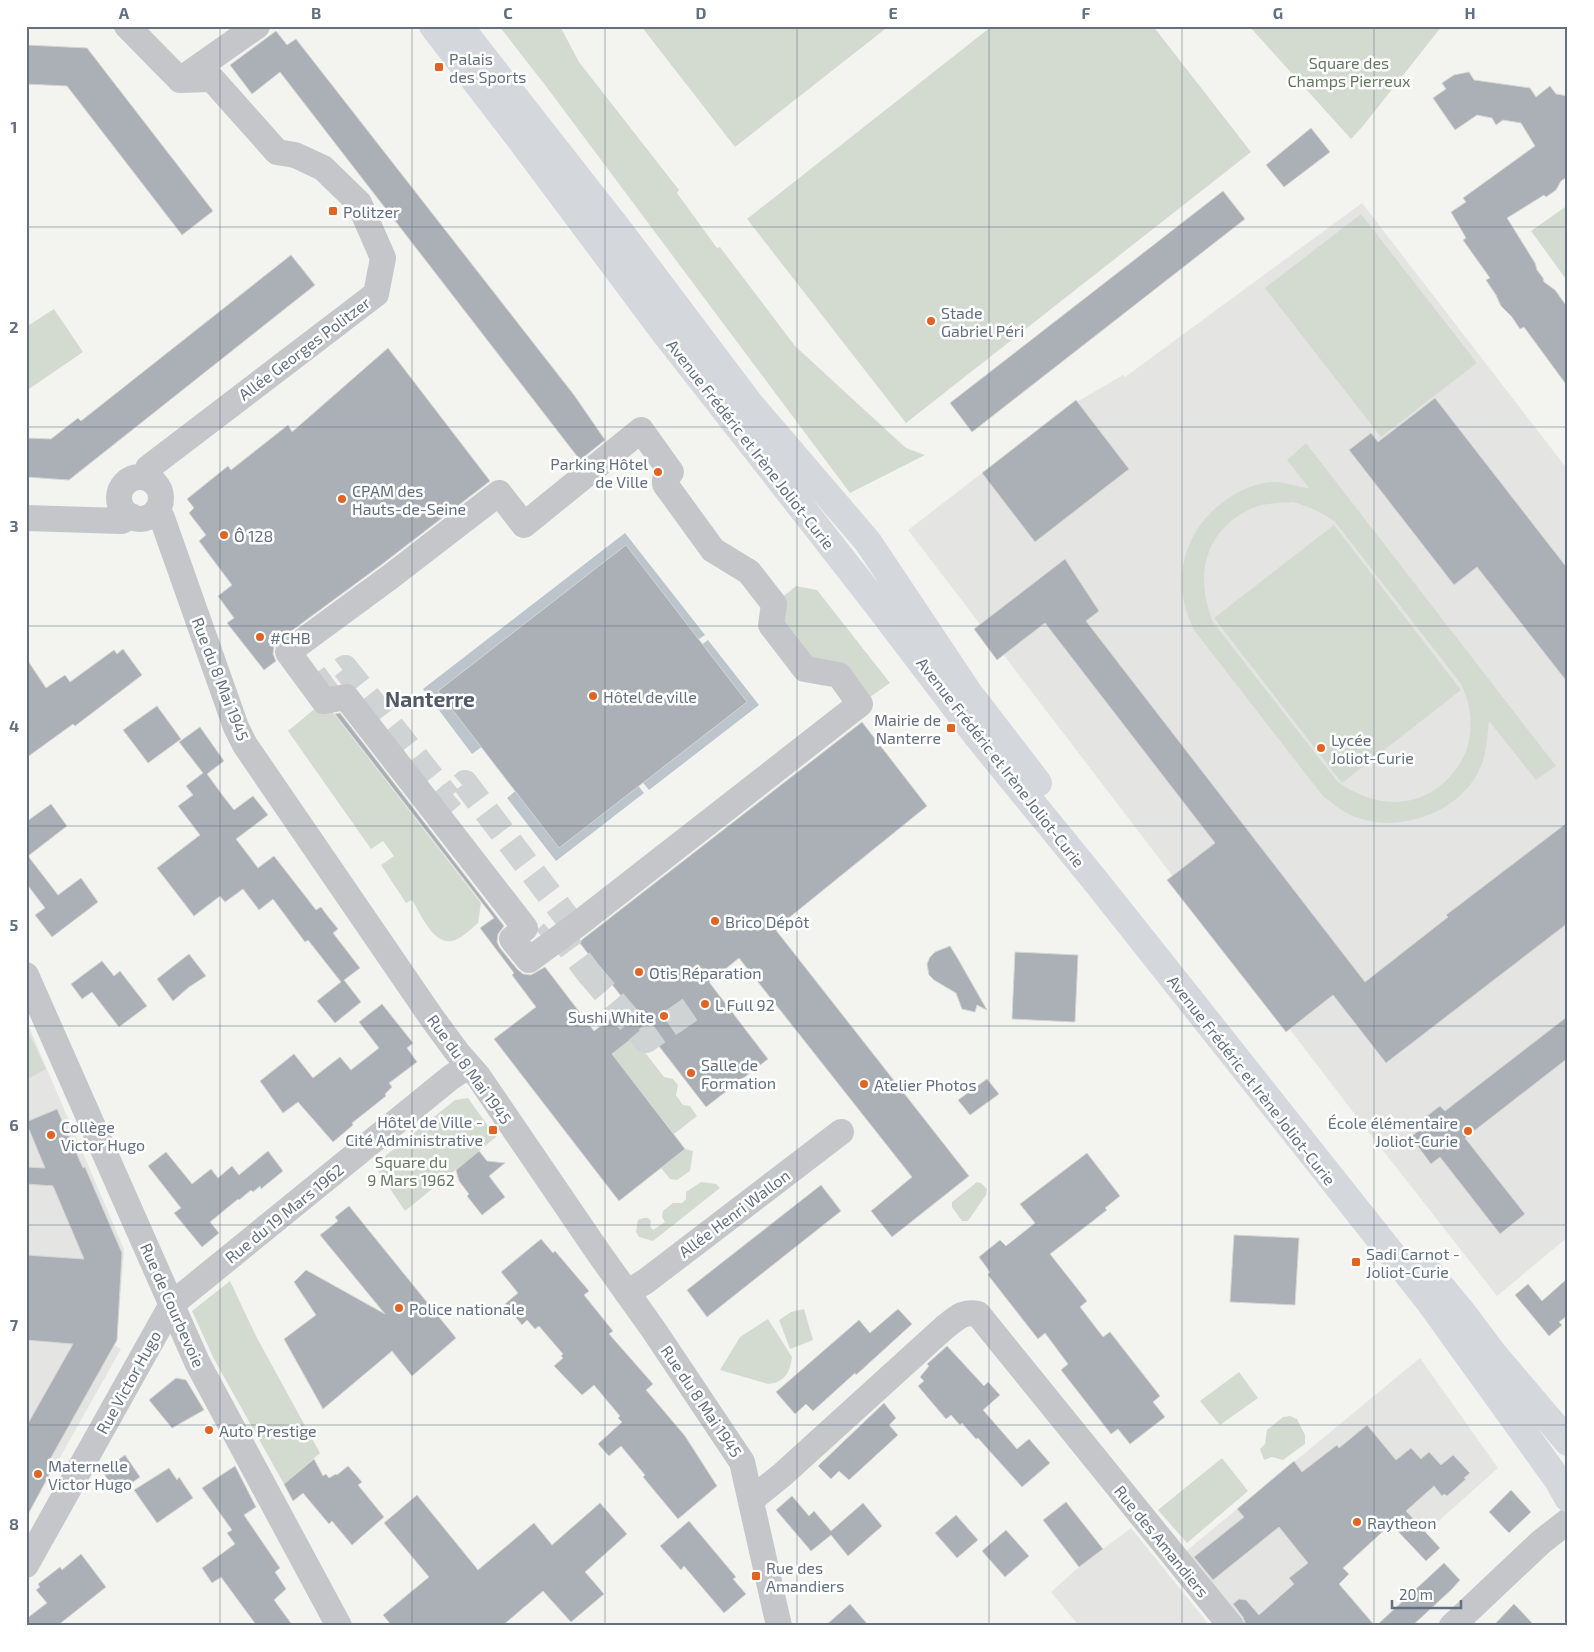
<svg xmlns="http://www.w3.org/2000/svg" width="1594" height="1652" font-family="'Exo 2',sans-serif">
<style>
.built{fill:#e4e5e3}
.green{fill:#d3dbd1;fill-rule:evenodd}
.water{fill:#bcc5cb}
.building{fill:#aab0b5;stroke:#d5d5d2}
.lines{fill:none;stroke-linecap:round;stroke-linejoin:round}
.minor-tunnel{stroke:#cfd3d3;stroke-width:26;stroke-dasharray:26 13;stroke-linecap:butt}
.minor{stroke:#c4c6ca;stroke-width:26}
.major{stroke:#d4d7dc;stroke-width:28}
.grid{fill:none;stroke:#637080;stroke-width:1;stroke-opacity:0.55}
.poi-dot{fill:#e16422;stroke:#fff;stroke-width:2}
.labels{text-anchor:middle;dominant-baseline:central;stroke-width:5;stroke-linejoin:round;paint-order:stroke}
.poi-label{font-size:16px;fill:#637080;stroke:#fff;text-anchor:start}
.park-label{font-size:16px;fill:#647862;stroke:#fff}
.street-label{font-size:16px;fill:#637080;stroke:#fff}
.district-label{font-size:21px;font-weight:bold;fill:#515a66;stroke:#fff}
.neatline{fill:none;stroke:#637080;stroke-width:2}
.grid-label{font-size:16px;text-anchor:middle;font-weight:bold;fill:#637080}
</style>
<rect width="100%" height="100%" fill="#f3f4ef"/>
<path class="built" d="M1362,203l206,267v767l-71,59 -134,-171 -455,-595 160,-123 55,-32 2,2z
M26,1020l98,229 -7,92 -3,4 7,4 -76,135 -3,-2 -13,24 3,2 -6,10z
M1420,1358l78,110 -75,67 -17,-24 -128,115h-33l-60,-74z
M1131,1528l79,98h-131l-28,-34 28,-25z"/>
<path class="green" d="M499,26h61l19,36 100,128 -2,3 40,55 3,-1 75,99 100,92 11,10 19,7 -75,38 -305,-408z
M641,26h248l-154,121z
M992,26h161l98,126 -345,271 -159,-204z
M1249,26h193l-79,100 -12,13z
M1568,205v77l-37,-51z
M1361,214l116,149 -96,74 -116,-149z
M54,309l29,43 -57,39v-64z
M1306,443l250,323 -20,14 -47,-59c-2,14 -2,31 -8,45 -18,45 -78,67 -123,52 -13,-4 -25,-14 -36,-23l-128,-165c-26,-51 -9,-107 41,-136 11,-6 23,-11 36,-12 12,-1 26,5 38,6l-22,-28zM1293,502c16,5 29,10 42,20l126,162c7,15 11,31 9,48 -1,16 -8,31 -18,42 -31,37 -78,35 -115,7l-124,-159c-20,-49 -7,-96 45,-116 11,-3 24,-3 35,-4z
M1334,525l127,165 -119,93 -128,-165z
M796,586l21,4 73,93 -30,21 -55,-35 -31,-65z
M324,701l157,202 -3,20c-7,6 -15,14 -23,17 -21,8 -34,-26 -43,-40l-6,3 -25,-38 13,-9 -11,-15 -12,8 -83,-118z
M26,1027l20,42 -20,11z
M633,1037l31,40 9,2 5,6 -2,10 7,10 7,1 7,10 -23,18 -62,-80z
M468,1098l28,39 -91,74 -31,-46 81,-65z
M685,1149l8,2 -3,20 -13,9 -7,-1 -9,-11z
M701,1182l15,2 4,4 -67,53 -14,-4 -3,-5 2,-12 5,-2h5l3,3 -1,5 3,4 12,-8 -3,-5 1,-6 10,-8h9l4,-4v-7z
M977,1182l4,1 6,6 -1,6 -18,26h-6l-10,-14v-5z
M230,1281l27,57 63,115 -36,31 -70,-125 -22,-48z
M804,1309l9,31 -23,9 -11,-29 12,-8z
M768,1319l24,38c-2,16 -7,25 -24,27l-48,-14 20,-33z
M1239,1372l19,26 -38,27 -20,-24z
M1290,1416l7,3 8,16v9l-22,16 -11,-3 -8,3 -4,-11 5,-5 2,-14 16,-13z
M1222,1458l26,33 -61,52 -29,-33z"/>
<path class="water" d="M625,533l80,102 -12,8 -206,100 -15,11 -49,-65z
M708,640l51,65 -110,85 -9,-11 57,-131z
M635,782l9,11 -88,68 -49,-63 13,-11z"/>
<path class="building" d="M276,31l11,14 9,-6 278,356 31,45 -25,20 -300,-388 -28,22 -22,-29z
M26,45l61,3 126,163 -31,24 -115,-149 -41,-2z
M1469,72l5,8 56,8 6,9 14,-11 6,8 12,2v80l-7,5 -5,9 -10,7 -2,-2 -37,23 28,45 2,7 6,8 1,4 11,8 13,18v79l-44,-60 -4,2 -8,-12 -11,-11 -5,-11 -10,-15 4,-2 -27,-38 3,-2 -15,-26 15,-10 -3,-4 72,-52 -14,-23 -18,-3 -7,5 -4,-7 -15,-3 -22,15 -22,-32 13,-9 -4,-6 12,-8z
M1311,128l19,24 -46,35 -18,-22z
M1223,191l22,28 -273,213 -22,-29z
M291,255l24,30 -246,195 -43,-3v-39l25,1 27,-21 3,3z
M388,348l102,133 -109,84 -102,75 -5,6 -1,8 3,7 -12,9 -37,-47 7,-5 -16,-22 14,-11 -33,-44 7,-6 -17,-22 5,-5 -7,-9 41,-33 3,4 57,-45 4,7z
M1435,398l133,171v114l-91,-116 -23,18 -105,-135 22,-17 7,9z
M1076,400l53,69 -94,73 -53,-69z
M626,545l121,157 -188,146 -121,-157z
M1065,559l34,52 -13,10 279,361 83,-65 -2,-2 122,-93v101l-182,140 -53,-68 -47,37 -119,-152 48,-37 -170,-220 -48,37 -23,-31z
M123,649l19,26 -67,51 -2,-2 -47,34v-100l20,30 19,-13 5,7 44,-32 3,4z
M157,706l24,33 -33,24 -25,-33z
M340,713l164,213 -6,8 -1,8 3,6 17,21 6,5 8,1 14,-8 49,64 34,-26 -49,-63 283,-220 65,84 -152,123 194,247 -77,61 -21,-26 41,-34 -173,-219 -30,24 59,77 -62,48 -61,-79 -33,26 73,95 -66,52 -125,-162 42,-32 -24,-32 2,-2 -34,-45 14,-10 -159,-204z
M200,727l24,34 -17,13 16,22 11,14 19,-14 15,19 -32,24 22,29 16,-12 42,54 5,-3 5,7 12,15 -5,4 27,35 -16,12 17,22 -26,21 -18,-22 24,-19 -33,-42 -3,2 -32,-43 -14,11 -16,-21 -18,13 -5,-6 -26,20 -37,-48 43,-33 -22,-29 15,-11 -7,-9 17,-13 -24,-31z
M51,804l16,22 -39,30 30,39 23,-17 17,24 -46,35 -17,-22 10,-7 -19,-25v-61z
M950,946l8,13 29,51 -10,-5 -2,7 -13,-3 -6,-16 -22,-13 -5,-5 -2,-11 3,-7 5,-5z
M1015,952l63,3 -3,67 -63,-3z
M189,954l17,22 -17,11 -16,14 -16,-22z
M102,961l12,15 6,-5 27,35 -28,21 -27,-35 -10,7 -11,-15z
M382,1004l31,39 -6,5 10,14 -28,21 3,4 -7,7 1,2 -34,27 1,2 -20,17 -35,-40 -15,11 -23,-32 34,-27 19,24 27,-21 11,13 28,-22 -20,-26z
M1568,1016v42l-103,80 60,76 -25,20 -60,-77 -9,7 -20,-27 8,-7 -4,-5 25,-19 5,5z
M987,1079l12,15 -29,21 -12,-15z
M57,1109l26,59 2,-1 37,86 -5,87 -69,123 6,3 -28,52v-91l47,-83 -47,-4v-85l58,4 -31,-73 -27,-2v-17l19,1 -19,-46z
M268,1151l15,20 -22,18 -1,-3 -7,6 -2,-2 -12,10 -1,-1 -28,23 9,11 -17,14 -28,-34 7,-5 -33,-42 18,-14 26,32 19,-15 7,9 14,-12 7,9z
M479,1151l8,10 18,2 -16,13 16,21 -23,18 -15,-19 2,-2 -10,-13 -3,-11z
M1087,1153l33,43 -15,12 2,2 -57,44 37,47 -7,6 23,30 7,-5 50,64 -7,6 12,15 -35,27 -12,-15 -7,5 -50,-64 7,-6 -23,-31 -7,6 -50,-64 2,-3 -11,-15 21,-17 6,6 29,-23 -15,-19z
M821,1185l20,26 -134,106 -20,-27z
M349,1206l107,132 -44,38 -20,-25 -69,58 -39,-70 32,-24 -22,-33 12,-12 79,44 -65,-79 18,-14 -3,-4z
M1234,1235l65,3 -4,67 -65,-3z
M541,1239l12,14 2,-2 34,40 -5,4 29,36 -4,3 44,50 -7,6 39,46 32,50 -39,33 -35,-42 2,-2 -24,-29 -12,10 -11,-12 24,-22 -4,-4 2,-2 -26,-31 -12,10 -28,-29 9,-8 -2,-2 2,-2 -24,-28 -4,3 -8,-9 -5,5 -17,-21 13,-11 -17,-21z
M1568,1278v37l-9,7 3,3 -13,11 -34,-41 13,-11 14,17z
M898,1309l14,15 -56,51 -1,-2 -42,38 -7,-7 -11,10 -19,-22 83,-72 11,13z
M947,1346l37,40 4,-4 12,13 -17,15 34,39 12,-10 21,24 -28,24 -44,-49 -2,1 -14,-16 -2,2 -9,-10 -5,4 -28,-33 6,-5 -4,-4 9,-11 -2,-2z
M176,1378l10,2 18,30 -32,18 -23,-28z
M884,1403l12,15 -7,7 9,10 -49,45 -10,-9 -8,8 -13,-13z
M1367,1425l29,35 15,-12 10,11 8,-7 12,13 12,-10 17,18 -6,5 2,1 -19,17 -3,-2 -2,2 -8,-10 -28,25 34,37 -14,13 -35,-37 -48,44 6,6 -10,10 36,42h-129l-3,-9 -10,-13 6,-5 7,1 13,15 35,-31 -5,-6 19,-15 -29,-36 -66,53 -19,-23 50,-40 -7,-8 57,-48 8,11 35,-27 2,3z
M125,1455l15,22 -23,16 -15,-22z
M314,1459l9,17 3,-2 3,4 7,-4 1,1 11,-9 14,16 -4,3 26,32 -32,28 -20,-24 -3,3 -26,-31 -10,8 -9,-17z
M235,1466l21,41 -12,8 36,53 -5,4 11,17 -12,11 19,26h-36l-36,-49 -9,6 -10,-15 33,-24 -8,-11 5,-3 -30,-42z
M169,1468l8,12 2,-3 14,21 -36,25 -23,-33z
M1511,1490l20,22 -22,21 -20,-21z
M417,1495l61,75 56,-47 18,22 48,-42 27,31 -42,38 19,22 -33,28 -28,-31 -41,35h-110l-9,-11 46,-38 -45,-54z
M792,1496l17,20 5,-5 17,20 32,-28 19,23 -34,30 -17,-21 -20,16 -35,-41z
M1066,1502l37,47 -24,18 -36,-47z
M956,1515l22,25 -21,18 -22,-25z
M689,1521l47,56 -3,2 13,15 -22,19 -40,-47 -3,4 -21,-24z
M1006,1530l23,26 -24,21 -23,-26z
M81,1554l25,33 -49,39h-31v-7l21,-16 -11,-13 4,-3 -2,-3 22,-17 2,3z
M1444,1563l16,17 -8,9 -40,37h-36z
M850,1604l19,22h-44z
M1514,1604l21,22h-42z"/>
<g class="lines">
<path class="minor-tunnel" d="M311,693l34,-25 103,130
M433,811l32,-28 103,136 -23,21
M556,929l32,43 9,-8
M588,972l58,68 52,-36"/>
<path class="minor" d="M127,26l53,54 32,-1 65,73 18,3 28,13 36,35 24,55 -7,36 -228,174 -2,9
M180,80l77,-54
M641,430l30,42 -6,7v5l48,66 36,22 25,32 -3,21 34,44 34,6 21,29 -282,220 -49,36 -17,-21 13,-11 -179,-231 -22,4 -36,-49 102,-75 109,-84 25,32z
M119 498a21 21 0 1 1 42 0a21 21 0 1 1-42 0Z
M157,510l5,8 74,209 9,18 187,273 25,34 21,24 120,176 55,77 89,133 37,164
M26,518l96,3 9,-5
M26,975l171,387 142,264
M627,1293l19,-12 195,-149
M751,1500l31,-25 163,-148c12,-9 17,-16 33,-13l253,312
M26,1565l146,-261 278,-226 18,-12
M1452,1626l89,-84 27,-21"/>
<path class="major" d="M433,26l87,113 145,194 212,271 101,133 120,147 331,417 129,179 10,18
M459,26l162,207 128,170 119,139 100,150 70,91
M1422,1264l39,47 30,40 77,91"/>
</g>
<path class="grid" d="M220,26v1600M412,26v1600M605,26v1600M797,26v1600M989,26v1600M1182,26v1600M1374,26v1600M26,227h1542M26,427h1542M26,626h1542M26,826h1542M26,1026h1542M26,1225h1542M26,1425h1542"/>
<g class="poi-dot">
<rect x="434" y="62" width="10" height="10" rx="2.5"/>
<rect x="328" y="206" width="10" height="10" rx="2.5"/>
<circle cx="931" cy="321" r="5"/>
<circle cx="658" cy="472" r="5"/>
<circle cx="342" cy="499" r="5"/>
<circle cx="224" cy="535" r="5"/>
<circle cx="260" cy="637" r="5"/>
<circle cx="593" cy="696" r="5"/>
<rect x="946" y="723" width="10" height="10" rx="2.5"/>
<circle cx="1321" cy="748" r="5"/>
<circle cx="715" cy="921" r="5"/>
<circle cx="639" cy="972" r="5"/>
<circle cx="705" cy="1004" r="5"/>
<circle cx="664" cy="1016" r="5"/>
<circle cx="691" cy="1073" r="5"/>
<circle cx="864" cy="1084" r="5"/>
<rect x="488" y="1125" width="10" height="10" rx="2.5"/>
<circle cx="1468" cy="1131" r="5"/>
<circle cx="51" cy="1135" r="5"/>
<rect x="1351" y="1257" width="10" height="10" rx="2.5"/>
<circle cx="399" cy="1308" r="5"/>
<circle cx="209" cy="1430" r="5"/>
<circle cx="38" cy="1474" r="5"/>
<circle cx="1357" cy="1522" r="5"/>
<rect x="751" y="1571" width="10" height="10" rx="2.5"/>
</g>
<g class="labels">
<g class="poi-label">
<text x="449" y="58">Palais<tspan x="449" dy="18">des Sports</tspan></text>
<text x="343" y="211">Politzer</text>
<text x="941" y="312">Stade<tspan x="941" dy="18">Gabriel Péri</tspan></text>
<text x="648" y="463" text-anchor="end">Parking Hôtel<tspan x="648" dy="18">de Ville</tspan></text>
<text x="352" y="490">CPAM des<tspan x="352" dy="18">Hauts-de-Seine</tspan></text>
<text x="234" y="535">Ô 128</text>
<text x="270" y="637">#CHB</text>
<text x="603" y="696">Hôtel de ville</text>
<text x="941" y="719" text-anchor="end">Mairie de<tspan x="941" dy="18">Nanterre</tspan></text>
<text x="1331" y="739">Lycée<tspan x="1331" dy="18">Joliot-Curie</tspan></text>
<text x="725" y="921">Brico Dépôt</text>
<text x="649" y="972">Otis Réparation</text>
<text x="715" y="1004">L Full 92</text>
<text x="654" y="1016" text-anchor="end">Sushi White</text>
<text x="701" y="1064">Salle de<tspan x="701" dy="18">Formation</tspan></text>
<text x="874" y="1084">Atelier Photos</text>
<text x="483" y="1121" text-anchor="end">Hôtel de Ville -<tspan x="483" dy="18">Cité Administrative</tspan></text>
<text x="1458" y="1122" text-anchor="end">École élémentaire<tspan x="1458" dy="18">Joliot-Curie</tspan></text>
<text x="61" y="1126">Collège<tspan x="61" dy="18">Victor Hugo</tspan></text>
<text x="1366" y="1253">Sadi Carnot -<tspan x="1366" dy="18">Joliot-Curie</tspan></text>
<text x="409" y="1308">Police nationale</text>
<text x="219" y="1430">Auto Prestige</text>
<text x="48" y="1465">Maternelle<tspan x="48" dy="18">Victor Hugo</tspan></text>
<text x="1367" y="1522">Raytheon</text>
<text x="766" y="1567">Rue des<tspan x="766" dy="18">Amandiers</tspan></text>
</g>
<g class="park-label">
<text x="1349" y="62">Square des<tspan x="1349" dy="18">Champs Pierreux</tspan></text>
<text x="411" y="1161">Square du<tspan x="411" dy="18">9 Mars 1962</tspan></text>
</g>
<g class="street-label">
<text transform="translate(304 348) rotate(-37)">Allée Georges Politzer</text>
<text transform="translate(751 444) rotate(52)">Avenue Frédéric et Irène Joliot-Curie</text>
<text transform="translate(221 679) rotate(69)">Rue du 8 Mai 1945</text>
<text transform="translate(1001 762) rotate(52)">Avenue Frédéric et Irène Joliot-Curie</text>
<text transform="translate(470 1069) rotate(54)">Rue du 8 Mai 1945</text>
<text transform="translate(1252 1080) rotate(52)">Avenue Frédéric et Irène Joliot-Curie</text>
<text transform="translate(284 1213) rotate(-39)">Rue du 19 Mars 1962</text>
<text transform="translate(734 1213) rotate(-37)">Allée Henri Wallon</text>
<text transform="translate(173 1305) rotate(66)">Rue de Courbevoie</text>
<text transform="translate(128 1382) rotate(-61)">Rue Victor Hugo</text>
<text transform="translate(702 1401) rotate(56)">Rue du 8 Mai 1945</text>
<text transform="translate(1162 1541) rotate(51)">Rue des Amandiers</text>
</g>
<g class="district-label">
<text x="430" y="698">Nanterre</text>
</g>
</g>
<rect width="1594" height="1652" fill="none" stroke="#ffffff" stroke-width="55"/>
<path d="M1392 1600v8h69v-8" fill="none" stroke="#637080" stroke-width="2.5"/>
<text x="1399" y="1600" font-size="15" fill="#637080" stroke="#ffffff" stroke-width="4" paint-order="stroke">20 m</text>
<rect x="28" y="28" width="1538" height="1596" class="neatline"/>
<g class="grid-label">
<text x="124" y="19">A</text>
<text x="316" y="19">B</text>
<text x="508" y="19">C</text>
<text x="701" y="19">D</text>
<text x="893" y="19">E</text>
<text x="1086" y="19">F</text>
<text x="1278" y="19">G</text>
<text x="1470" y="19">H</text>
<text x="14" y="133">1</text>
<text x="14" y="333">2</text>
<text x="14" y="532">3</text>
<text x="14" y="732">4</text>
<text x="14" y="931">5</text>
<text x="14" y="1131">6</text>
<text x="14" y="1331">7</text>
<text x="14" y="1530">8</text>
</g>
</svg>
